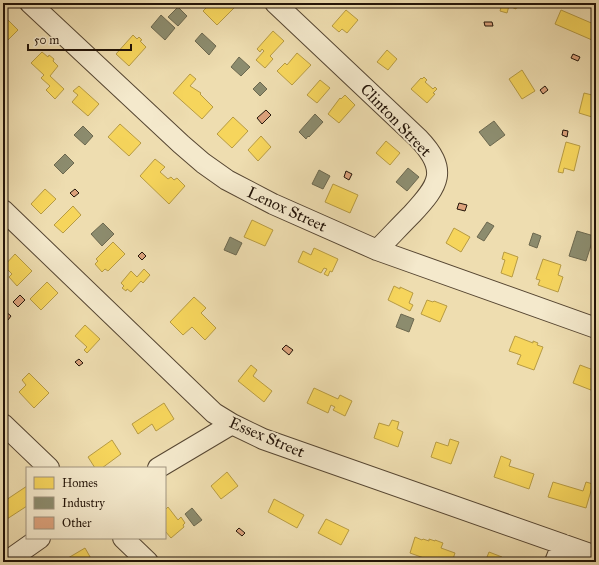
<svg xmlns="http://www.w3.org/2000/svg" width="599" height="565" font-family="'IM FELL Great Primer',serif">
<style>
.homes{fill:#f6d55c;stroke:#b79b43}
.industry{fill:#8c8c6e;stroke:#6c684f}
.building{fill:#dca27c;stroke:#231408}
.lines{fill:none;stroke-linecap:round;stroke-linejoin:round}
.minor-casing{stroke:#564632;stroke-width:22}
.minor{stroke:#f4e9cc;stroke-width:20}
.labels{text-anchor:middle;dominant-baseline:central;stroke-width:4;stroke-linejoin:round;paint-order:stroke}
.street-label{font-size:16px;fill:#231408;stroke:#f4e9cc}
</style>
<rect width="100%" height="100%" fill="#eeddb0"/>
<filter id="stains"><feTurbulence type="fractalNoise" baseFrequency=".005" numOctaves="4"/><feColorMatrix values="0 0 0 0 .2 0 0 0 0 .09 0 0 0 0 .02 0 0 0 .5 -.17"/></filter>
<radialGradient id="worn" r=".72"><stop offset=".6" stop-color="#630" stop-opacity="0"/><stop offset="1" stop-color="#630" stop-opacity=".3"/></radialGradient>
<path class="homes" d="M211,3h28l-22,22 -14,-14z
M494,3h24l-2,6 -7,-3 -2,7 -7,-2 2,-7 -4,-1 -1,3 -3,-1z
M3,10l4,4 -3,2 14,14 -12,12 -3,-3z
M346,10l12,10 -11,13 -5,-4 -3,3 -7,-6z
M561,10l35,15v5l-4,10 -37,-16z
M273,31l11,10 -14,15 3,3 -8,9 -9,-8 8,-9 -2,-2 -2,3 -3,-3z
M133,35l4,4 2,-2 3,3 -2,1 6,6 -17,19 -13,-12z
M387,50l10,9 -9,11 -11,-8z
M42,52l6,5 1,-2 5,4 -1,2 5,5 -8,10 14,13 -9,10 -9,-9 4,-4 -9,-8 3,-3 -13,-12z
M297,53l14,12 -19,20 -15,-14 8,-8 2,2z
M522,70l13,21 -13,8 -13,-20z
M190,74l6,5 -6,7 11,7 -1,1 13,13 -11,12 -29,-26z
M424,77l3,3 -2,2 8,7 2,-2 2,2 -4,4 2,1 -8,9 -16,-14 10,-11 1,1z
M320,80l10,8 -13,15 -10,-8z
M79,86l20,18 -11,12 -16,-14 6,-7 -5,-4z
M584,93l12,3v5l-4,16 -13,-4z
M345,95l10,10 -16,18 -11,-9 12,-16 1,1z
M233,117l15,14 -16,17 -15,-14z
M120,124l21,19 -12,13 -21,-19z
M261,136l10,11 -13,14 -10,-11z
M386,141l14,12 -10,12 -14,-12z
M566,142l14,4 -6,25 -10,-3 -1,5 -5,-1z
M155,159l10,8 -5,5 8,7 3,-2 3,3 3,-2 8,8 -16,18 -29,-28z
M333,184l25,11 -8,18 -25,-11z
M45,189l11,10 -15,15 -10,-10z
M73,206l8,9 -18,18 -9,-8z
M252,220l21,10 -8,16 -21,-9z
M454,228l16,9 -9,15 -15,-9z
M113,242l12,12 -17,17 -3,-2 -3,3 -7,-8 3,-3 -2,-2z
M314,248l24,11 -6,13 -2,-1 -2,5 -4,-2 3,-5 -3,-1 -3,5 -23,-11 5,-11 8,4z
M504,252l14,5 -6,20 -11,-4 4,-13 -3,-1z
M15,254l17,17 -15,15 -8,-9 3,-3 -8,-8z
M543,259l18,6 -3,10 5,2 -5,15 -20,-7 2,-5 -4,-1z
M144,269l6,6 -7,8 -2,-2 -10,11 -4,-3 -1,2 -4,-3 2,-2 -3,-3 10,-12 6,6z
M47,282l11,11 -17,17 -11,-11z
M595,282l1,1v21l-4,-1 4,-12 -4,-1z
M394,286l6,3v-2l13,6 -4,10 4,2 -3,6 -22,-11z
M194,297l12,11 -5,5 15,15 -11,12 -13,-13 -9,8 -13,-13z
M427,300l6,2 1,-1 13,5 -7,16 -19,-8z
M85,325l15,14 -13,14 -3,-3 3,-3 -12,-11z
M515,336l18,7v-2l5,2 -1,2 6,2 -9,23 -17,-6 4,-9 -12,-4z
M251,365l6,5 -4,6 19,15 -8,11 -26,-21z
M580,365l16,6v21l-23,-9z
M29,373l20,20 -15,15 -15,-16 7,-7 -4,-5z
M314,388l24,11 2,-4 12,6 -7,15 -12,-6 2,-3 -4,-2 -3,8 -21,-10z
M164,403l10,16 -18,12 -4,-7 -14,10 -6,-10z
M392,420l7,2 -2,7 6,3 -5,15 -24,-9 5,-15 10,3z
M450,439l9,3 -8,22 -20,-7 5,-15 12,4z
M112,440l9,14 -19,14h-7l-7,-11z
M501,456l10,4 -2,6 25,8 -5,15 -35,-12z
M227,472l11,14 -17,13 -10,-13z
M553,482l30,9 3,-9 7,2 -7,24 -38,-11z
M27,486v20l-20,13 -4,-6v-11z
M274,499l30,16 -7,13 -29,-16z
M168,507l10,13 3,-3 4,6 -2,2 1,2 -13,11 -6,-7v-21z
M326,519l23,11 -8,15 -23,-12z
M415,537l7,3 1,-1 6,2v-2l6,2v-1l8,3 -2,5 14,5 -3,9h-17l-25,-9z
M85,548l8,14 -30,-1z
M489,552l13,5 -1,2 7,3h-23z"/>
<path class="industry" d="M178,7l9,9 -9,10 -10,-9z
M161,15l14,13 -10,12 -14,-13z
M202,33l14,13 -7,9 -14,-14z
M239,57l11,10 -9,9 -10,-9z
M260,82l7,7 -7,7 -7,-7z
M315,114l8,8 -14,15 -1,-1 -2,3 -7,-7z
M494,121l11,14 -15,11 -11,-14z
M83,126l10,10 -8,9 -11,-10z
M65,154l9,9 -11,11 -9,-9z
M408,168l11,9 -12,14 -11,-9z
M319,170l11,6 -7,13 -11,-5z
M487,222l7,4 -10,15 -7,-4z
M103,223l11,11 -12,12 -11,-12z
M577,231l17,5 -8,25 -17,-5z
M533,233l8,3 -4,12 -8,-3z
M230,237l12,6 -6,12 -12,-5z
M401,314l13,5 -5,13 -13,-5z
M192,508l10,12 -8,6 -9,-12z"/>
<path class="building" d="M484,22h8l1,4h-8z
M573,54l7,3 -2,4 -7,-3z
M545,86l3,4 -5,4 -3,-4z
M266,110l5,5 -9,9 -5,-6z
M563,130l5,1 -1,6 -5,-2z
M346,171l6,3 -3,6 -5,-3z
M75,189l4,4 -5,4 -4,-4z
M459,203l8,2 -2,6 -8,-2z
M596,249v13l-4,-1z
M142,252l4,4 -4,4 -4,-4z
M20,295l5,5 -7,7 -5,-5z
M5,311l6,5 -3,4 -5,-5z
M286,345l7,5 -4,5 -7,-6z
M79,359l4,4 -4,3 -4,-4z
M239,528l6,5 -3,3 -6,-5z"/>
<g class="lines">
<g class="minor-casing">
<path id="minor" d="M30,3l151,141 22,19 24,17 46,24 104,46 219,78
M275,3l143,135c31,32 21,47 -6,76 -12,12 -23,24 -35,36
M3,210l211,203 18,11 31,15 333,117
M3,424l46,44
M158,468l74,-44
M123,538l25,24
M6,562l34,-24
M555,562l7,-18"/>
</g>
<use href="#minor" class="minor"/>
</g>
<g class="labels">
<g class="street-label">
<text transform="translate(396 120) rotate(46)">Clinton Street</text>
<text transform="translate(287 209) rotate(25)">Lenox Street</text>
<text transform="translate(267 437) rotate(23)">Essex Street</text>
</g>
</g>
<rect width="599" height="565" fill="none" stroke="#eeddb0" stroke-width="16"/>
<rect x="4" y="4" width="591" height="557" fill="none" stroke="#231408" stroke-width="2"/>
<rect x="8" y="8" width="583" height="549" fill="none" stroke="#231408"/>
<rect x="26" y="467" width="140" height="72" fill="#f4e9cc" stroke="#a0947e"/>
<rect x="34" y="477" width="20" height="12" fill="#f6d55c" stroke="#a0947e"/>
<text x="62" y="487" font-size="12" fill="#231408">Homes</text>
<rect x="34" y="497" width="20" height="12" fill="#8c8c6e" stroke="#a0947e"/>
<text x="62" y="507" font-size="12" fill="#231408">Industry</text>
<rect x="34" y="517" width="20" height="12" fill="#dca27c" stroke="#a0947e"/>
<text x="62" y="527" font-size="12" fill="#231408">Other</text>
<path d="M28 44v6h103v-6" fill="none" stroke="#231408" stroke-width="2"/>
<text x="34" y="44" font-size="12" fill="#231408" stroke="#f4e9cc" stroke-width="3" paint-order="stroke">50 m</text>
<rect width="100%" height="100%" filter="url(#stains)"/>
<rect width="100%" height="100%" fill="url(#worn)"/>
</svg>
